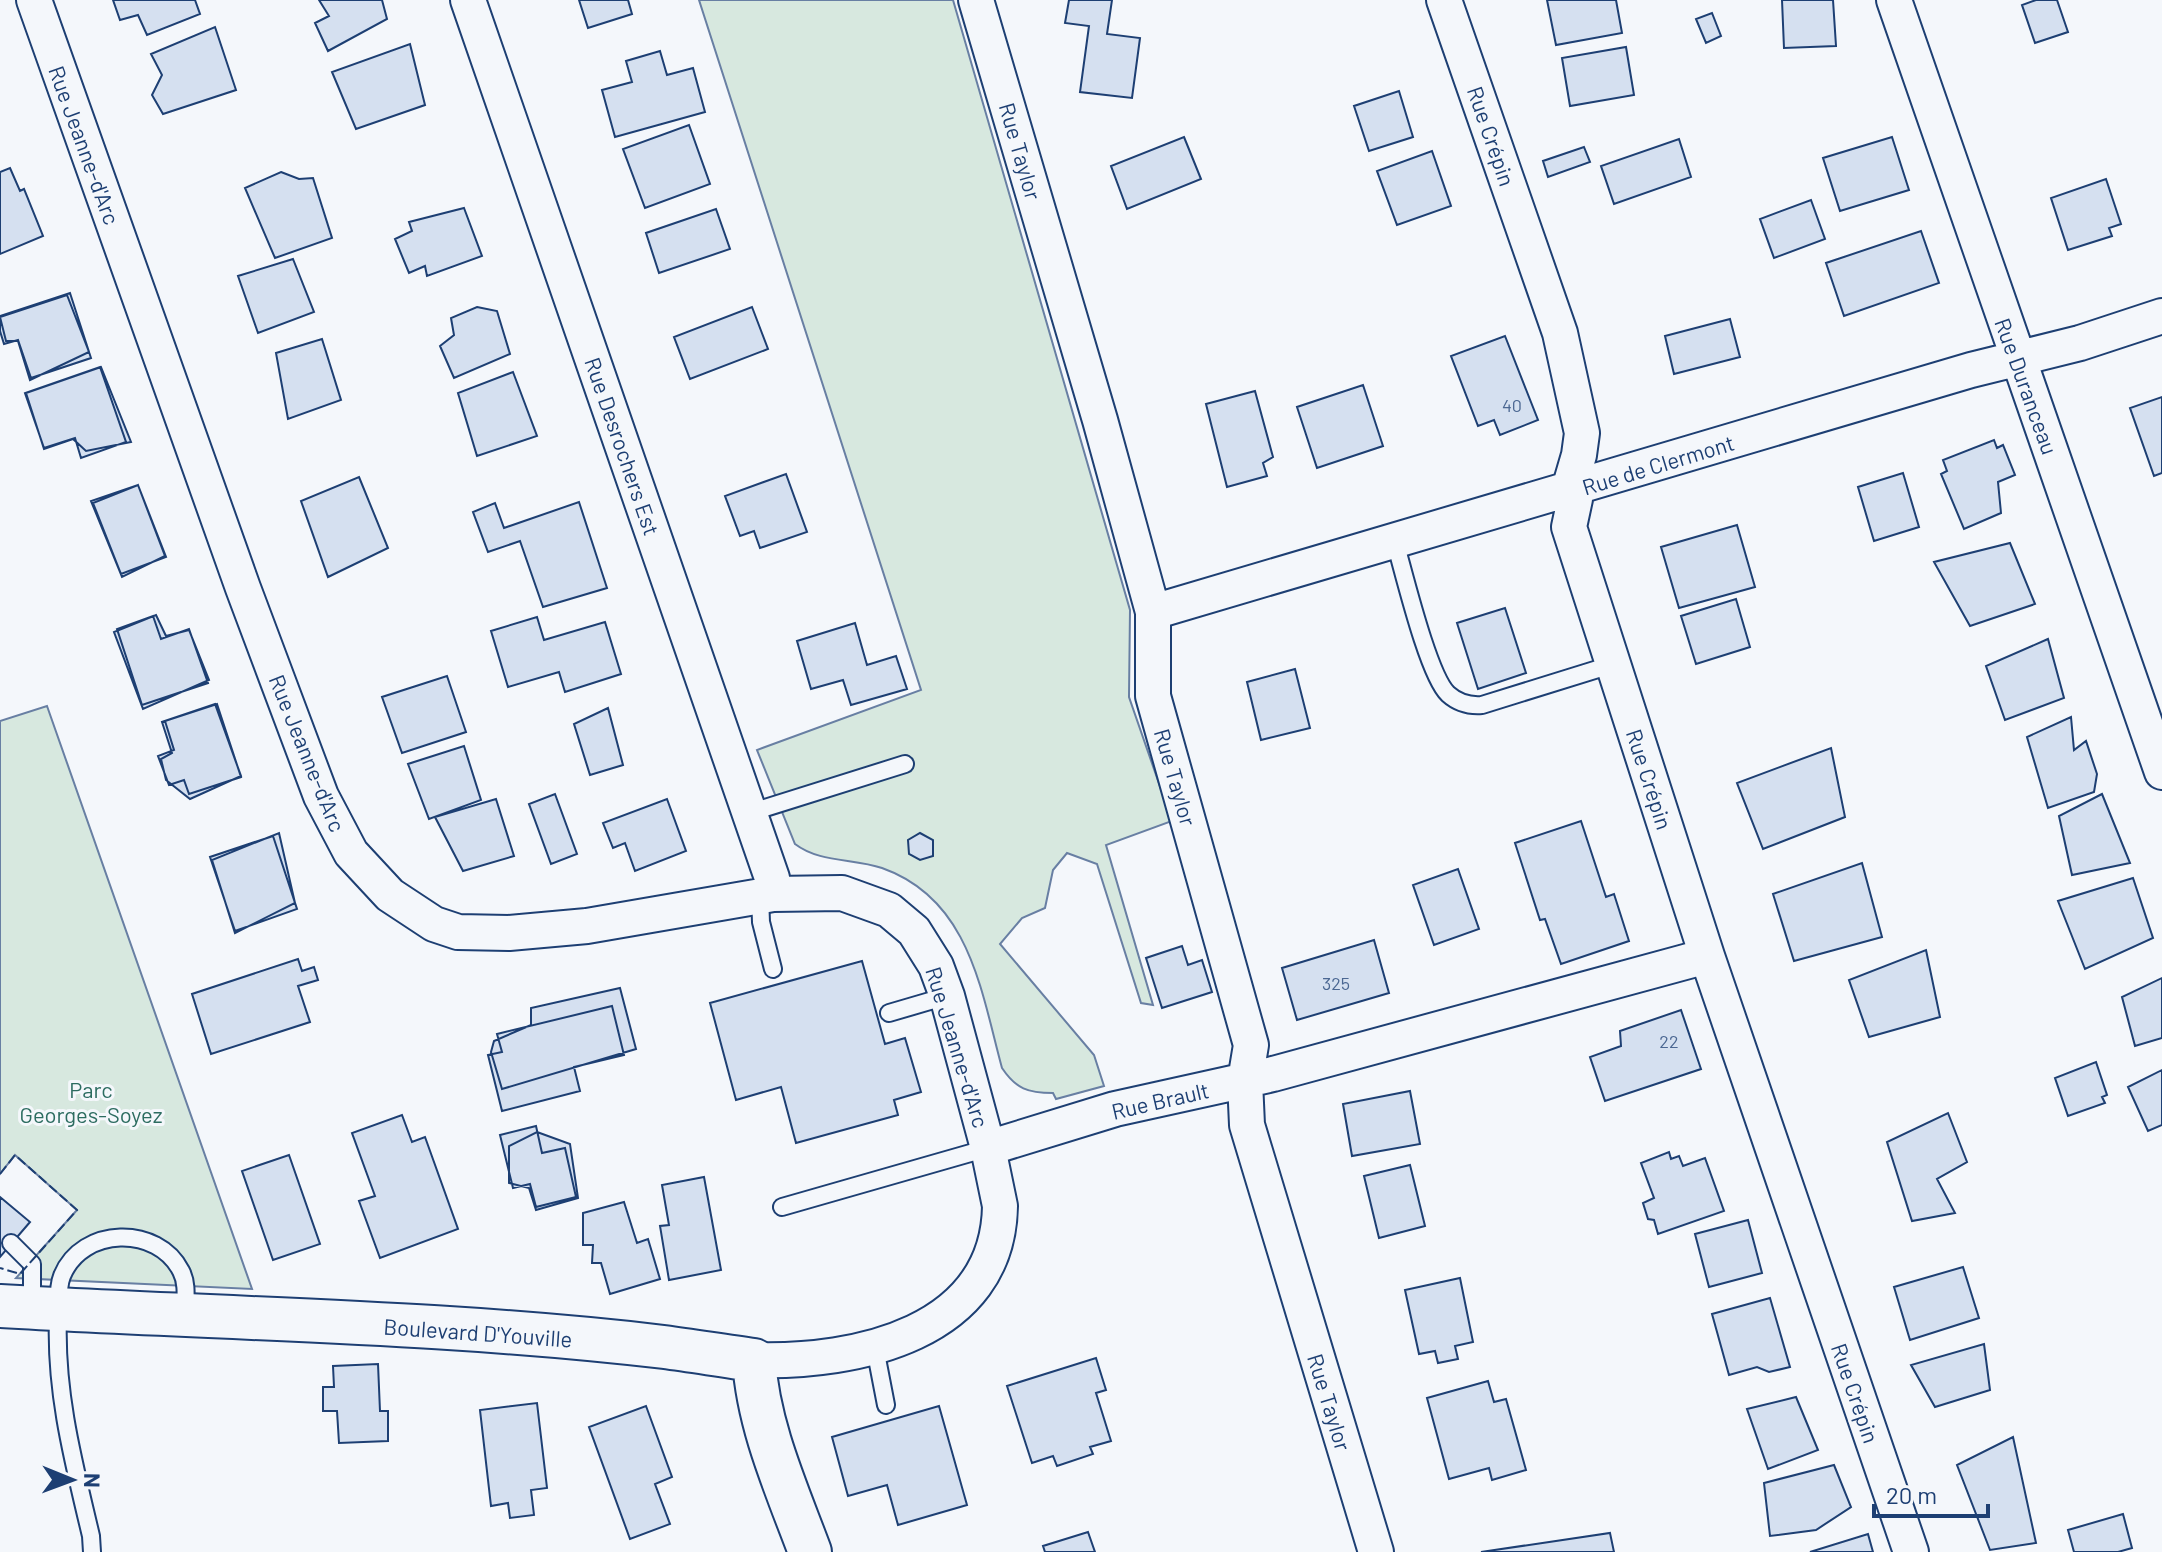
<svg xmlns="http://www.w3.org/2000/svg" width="2162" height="1552" font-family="Barlow,sans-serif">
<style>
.green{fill:#d7e8df;stroke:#687fa3;stroke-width:2}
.building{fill:#d5e0f0;stroke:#1d3f73;stroke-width:2}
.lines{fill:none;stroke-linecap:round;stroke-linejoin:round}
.service-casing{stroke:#1d3f73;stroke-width:20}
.minor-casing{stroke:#1d3f73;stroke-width:38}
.tertiary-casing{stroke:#1d3f73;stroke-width:46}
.service{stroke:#f4f7fb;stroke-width:16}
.minor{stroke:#f4f7fb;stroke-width:34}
.tertiary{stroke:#f4f7fb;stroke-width:42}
.fence{stroke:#1d3f73;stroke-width:2;stroke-dasharray:10 4;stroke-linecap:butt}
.labels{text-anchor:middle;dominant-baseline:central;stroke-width:6;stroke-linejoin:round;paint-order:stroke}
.number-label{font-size:18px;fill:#4b6792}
.street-label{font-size:22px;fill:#1d3f73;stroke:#f4f7fb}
.park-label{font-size:22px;fill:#2c6c60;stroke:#f4f7fb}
</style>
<rect width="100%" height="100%" fill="#f4f7fb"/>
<path class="green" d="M699,0h254l177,610 -1,87 43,124 -66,24 47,160 -12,-2 -44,-139 -30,-11 -14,17 -8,38 -23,10 -22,26 94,111 10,31 -48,13 -3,-6c-25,0 -37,-4 -51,-25 -21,-77 -32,-169 -120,-200 -29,-10 -62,-5 -87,-24l-38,-94 164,-60z
M47,706l205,583 -236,-11 61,-68 -62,-55 -15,19v-453z"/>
<path class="building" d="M113,0h82l5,14 -53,21 -9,-20 -18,5z
M319,0h63l5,19 -59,32 -13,-28 14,-7z
M579,0h49l4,14 -44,14z
M1069,0h43l-5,34 33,4 -8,60 -52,-6 9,-66 -24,-3z
M1547,0h69l6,33 -66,12z
M1782,0h51l3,46 -52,2z
M2036,0h21l11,32 -33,11 -13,-38z
M1712,13l9,23 -15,7 -10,-24z
M215,27l21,63 -73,24 -11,-19 10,-20 -11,-21z
M410,44l15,61 -69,24 -24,-57z
M1626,47l8,48 -64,11 -8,-48z
M660,51l7,24 26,-7 12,44 -90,25 -13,-47 30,-8 -6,-21z
M1399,91l14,46 -44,14 -15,-45z
M689,125l21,59 -65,24 -22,-59z
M1184,137l17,42 -74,30 -16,-43z
M1892,137l17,53 -69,21 -17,-53z
M1679,139l12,38 -77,27 -13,-38z
M1584,147l6,15 -42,15 -5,-16z
M1432,151l19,55 -54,19 -20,-54z
M10,168l10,23 4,-2 19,47 -43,18v-82z
M281,172l18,7 14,-1 19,60 -57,20 -30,-70z
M2106,179l15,45 -12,4 3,8 -44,14 -17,-52z
M1811,200l14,39 -51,19 -14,-39z
M464,208l18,48 -55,20 -2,-10 -16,7 -14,-34 17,-8 -3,-9z
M716,209l14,40 -71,24 -13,-40z
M1921,231l18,52 -95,33 -18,-53z
M293,259l21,53 -56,21 -20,-57z
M70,293l21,65 -60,20 -13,-38 -14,4 -4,-13v-15z
M67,295l22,57 -59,28 -12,-39h-12l-6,-24z
M477,307l20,4 13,43 -56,24 -14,-32 14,-11 -3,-17z
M752,307l16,42 -78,30 -16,-42z
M1730,319l10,38 -66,17 -9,-38z
M1505,336l33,84 -38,15 -6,-15 -16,6 -27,-70z
M322,339l19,61 -53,19 -12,-66z
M100,367l26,75 -45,16 -6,-20 -31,10 -19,-55z
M101,367l30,75 -45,9 -13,-12 -29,10 -18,-56z
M513,372l24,64 -60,20 -19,-63z
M1363,385l20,61 -66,22 -20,-61z
M1255,391l18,66 -10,6 4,13 -40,11 -21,-83z
M2162,397v76l-8,3 -24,-68z
M1994,440l3,8 6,-3 12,30 -17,7 3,31 -37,16 -23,-55 6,-3 -4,-11z
M1903,473l16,54 -45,14 -16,-54z
M786,474l21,58 -47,16 -6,-17 -14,5 -15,-40z
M359,477l29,71 -60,29 -27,-76z
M138,485l27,71 -43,21 -31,-76z
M138,485l28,72 -45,17 -28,-71z
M579,502l28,86 -64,19 -23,-66 -32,11 -15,-40 22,-9 9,25z
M1737,525l18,62 -76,21 -18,-61z
M2010,543l25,61 -65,22 -36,-64z
M1736,599l14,48 -54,17 -15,-48z
M1505,608l21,65 -48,16 -21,-66z
M156,615l10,21 23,-6 20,50 -66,29 -29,-77z
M153,616l8,23 28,-10 19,54 -66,22 -25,-76z
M537,617l7,23 61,-18 16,52 -56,18 -6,-20 -51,15 -17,-56z
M855,623l12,42 29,-9 11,33 -56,16 -8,-25 -32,9 -14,-48z
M2048,639l16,59 -59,22 -19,-54z
M1295,669l15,59 -49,12 -14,-58z
M447,676l19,56 -64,21 -20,-56z
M215,704l26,72 -51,23 -24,-19 -5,-21 11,-6 -10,-31z
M217,704l24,73 -52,17 -5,-14 -15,5 -11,-29 16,-6 -9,-29z
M608,708l15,57 -33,10 -16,-51z
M2071,717l3,33 12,-9 11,33 -3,18 -46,16 -21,-71z
M464,746l17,54 -52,19 -21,-55z
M1831,748l14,69 -82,32 -26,-66z
M555,794l22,60 -26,10 -22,-60z
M2102,794l28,69 -58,12 -13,-59z
M496,799l18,57 -51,15 -28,-54z
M667,799l19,52 -51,20 -10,-28 -12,5 -10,-25z
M1581,821l25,76 8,-3 15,47 -68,23 -16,-45 -5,1 -25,-77z
M279,833l16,70 -60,30 -23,-73z
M920,833l13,7v16l-13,4 -11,-6 -1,-14z
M273,836l24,73 -62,22 -25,-74z
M1862,863l20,74 -88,24 -21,-67z
M1458,869l21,60 -45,16 -21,-60z
M2133,878l20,60 -68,31 -27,-68z
M1374,940l15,53 -92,27 -15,-52z
M1182,946l6,19 14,-5 10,32 -50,16 -16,-50z
M1926,950l14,67 -71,20 -20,-57z
M298,959l4,12 12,-4 4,13 -20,6 12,36 -99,32 -19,-60z
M862,961l23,83 20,-6 16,54 -27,8 4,15 -102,28 -15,-56 -45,13 -26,-97z
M2162,978v60l-27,8 -13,-49z
M620,988l16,61 -134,40 -11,-37 3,-11 37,-16v-17z
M612,1006l12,49 -50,12 6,24 -78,20 -14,-56 14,-3 -5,-18z
M1681,1010l20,59 -96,32 -15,-44 31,-11 -1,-15z
M2096,1062l11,33 -5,2 3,6 -37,13 -13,-38z
M2162,1070v55l-14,6 -20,-44z
M1410,1091l10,53 -68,12 -9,-52z
M1948,1113l19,49 -30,17 18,34 -43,8 -25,-79z
M402,1115l10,27 13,-5 33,92 -78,29 -21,-57 16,-5 -23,-63z
M536,1126l6,27 23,-5 11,49 -40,10 -6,-23 -17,4 -13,-53z
M537,1132l33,12 8,54 -42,12 -7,-22 -20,-5v-37z
M1669,1152l2,7 8,-3 4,10 22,-8 19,53 -66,23 -4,-14 -6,-1 -5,-16 11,-5 -13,-35z
M289,1155l31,89 -47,16 -31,-89z
M1410,1165l15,61 -46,12 -15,-62z
M704,1177l17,93 -52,10 -9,-54 9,-1 -7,-40z
M0,1197l30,25 -30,35z
M624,1202l13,41 11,-4 12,40 -50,15 -9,-31h-9l1,-18h-10v-32z
M1748,1220l14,53 -53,14 -14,-53z
M1963,1267l16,51 -69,22 -16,-53z
M1460,1278l13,64 -18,4 3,13 -20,4 -3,-12 -16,3 -14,-64z
M1770,1298l20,69 -21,5 -12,-5 -28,8 -17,-61z
M1984,1344l6,46 -55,17 -24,-42z
M1096,1358l10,32 -10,3 15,48 -21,6 3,7 -36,12 -4,-10 -21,7 -25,-77z
M378,1364l2,47h8v30l-49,2 -2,-32h-14v-24h11l-1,-21z
M1488,1381l6,21 12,-3 20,71 -34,10 -3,-12 -40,11 -22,-81z
M1796,1397l22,53 -50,19 -21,-60z
M537,1403l10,85 -16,2 3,25 -24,3 -2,-15 -17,3 -11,-96z
M646,1406l26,71 -17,7 15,40 -40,15 -41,-112z
M939,1406l28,99 -69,20 -11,-40 -39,11 -16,-59z
M2013,1437l23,106 -46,7 -33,-85z
M1834,1465l17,42 -35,23 -46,6 -6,-53z
M2123,1514l9,34 -14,4h-44l-6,-22z
M1088,1532l7,20h-50l-2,-6z
M1610,1533l4,19h-133z
M1868,1534l5,18h-63z"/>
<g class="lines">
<g class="service-casing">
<path id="service" d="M1395,542c9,31 33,133 53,152 10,9 21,12 34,11l132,-41
M749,813l156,-49
M760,896l1,26 12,47
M889,1013l58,-17
M782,1207l206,-59
M11,1243l21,21v41
M875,1348l11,57
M92,1552l-1,-16c-17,-72 -36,-143 -33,-218 1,-13 -1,-30 4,-42 20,-50 96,-51 119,-5 7,13 4,29 4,43"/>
</g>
<g class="minor-casing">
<path id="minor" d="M34,0l209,588 78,208 30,57 39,42 44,29 24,8 51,1 78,-7 186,-32 69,-1 47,17 25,21 22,35 11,30 41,152 12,58c-2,128 -144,157 -246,154
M468,0l304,878 1,16
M976,0l124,420 53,192v84l98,349 -6,36 2,44 129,427
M1444,0l116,333 22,100 -3,22 -7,24 3,20 -6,28 138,429 204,596
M1894,0c88,258 178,515 268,772
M1153,612l818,-242 109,-27 82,-27
M988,1148l127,-39 158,-35 434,-118"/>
</g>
<g class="tertiary-casing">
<path id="tertiary" d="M0,1306c221,13 444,15 664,41 30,4 60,9 90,13 4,66 33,130 56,192"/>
</g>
<use href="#service" class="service"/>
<use href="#minor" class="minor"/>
<use href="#tertiary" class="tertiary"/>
<path class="fence" d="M0,1174l15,-19 62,55 -57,64 -20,-6"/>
</g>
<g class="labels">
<g class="number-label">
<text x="1512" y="405">40</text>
<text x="1336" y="983">325</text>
<text x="1669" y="1041">22</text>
</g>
<g class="street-label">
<text transform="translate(1492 136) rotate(71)">Rue Crépin</text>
<text transform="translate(85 145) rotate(70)">Rue Jeanne-d'Arc</text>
<text transform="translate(1021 151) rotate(74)">Rue Taylor</text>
<text transform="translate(2027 386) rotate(70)">Rue Duranceau</text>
<text transform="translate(623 446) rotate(71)">Rue Desrochers Est</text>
<text transform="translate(1658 464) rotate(-17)">Rue de Clermont</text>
<text transform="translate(308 753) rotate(68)">Rue Jeanne-d'Arc</text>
<text transform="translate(1176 777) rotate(74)">Rue Taylor</text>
<text transform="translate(1650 779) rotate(72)">Rue Crépin</text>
<text transform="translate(958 1047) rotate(73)">Rue Jeanne-d'Arc</text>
<text transform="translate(1160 1100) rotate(-13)">Rue Brault</text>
<text transform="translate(478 1332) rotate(4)">Boulevard D'Youville</text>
<text transform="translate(1856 1393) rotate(71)">Rue Crépin</text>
<text transform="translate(1330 1402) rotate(73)">Rue Taylor</text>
</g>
<g class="park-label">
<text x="91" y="1089">Parc<tspan x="91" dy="25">Georges-Soyez</tspan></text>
</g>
</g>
<g transform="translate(72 1480) rotate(91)" stroke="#f4f7fb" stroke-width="6" paint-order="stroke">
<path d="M0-6L14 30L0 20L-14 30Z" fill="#1d3f73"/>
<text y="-12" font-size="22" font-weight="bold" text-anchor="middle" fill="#1d3f73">N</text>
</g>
<path d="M1874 1504v12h114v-12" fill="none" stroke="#1d3f73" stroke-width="4"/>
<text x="1886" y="1504" font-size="24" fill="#1d3f73" stroke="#f4f7fb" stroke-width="6" paint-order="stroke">20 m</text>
</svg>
